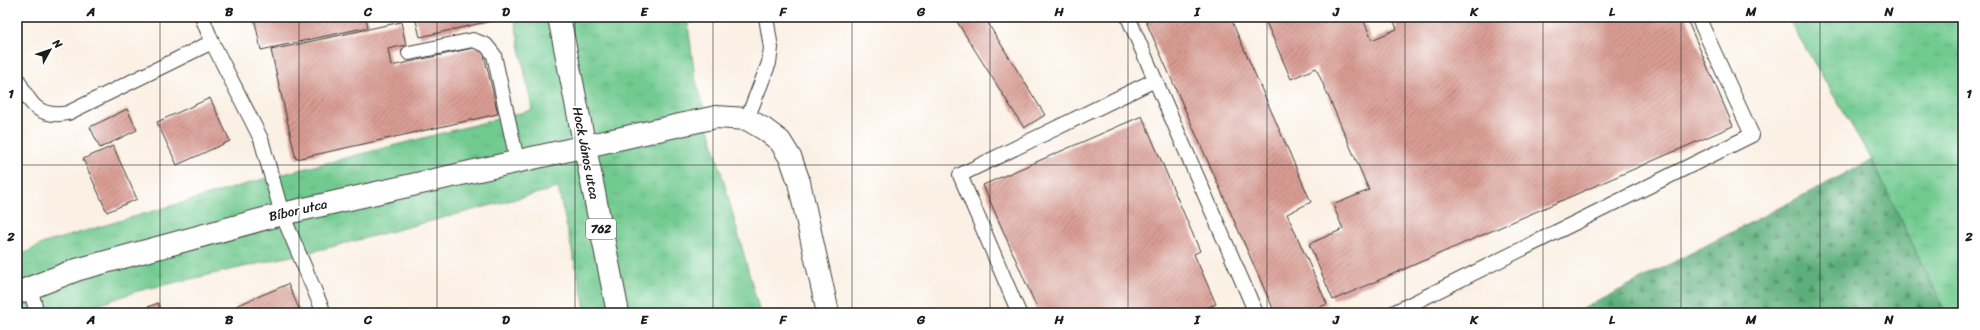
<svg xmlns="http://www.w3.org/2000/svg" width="1980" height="330" font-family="Sriracha,sans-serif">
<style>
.grass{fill:url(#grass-tufts);stroke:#467356}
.forest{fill:url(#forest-firs);stroke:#3c654b}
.building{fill:url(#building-hatch)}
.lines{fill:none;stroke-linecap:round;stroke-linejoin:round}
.service-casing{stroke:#3d3c3a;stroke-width:16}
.minor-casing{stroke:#3d3c3a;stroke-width:24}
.primary-casing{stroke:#3d3c3a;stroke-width:24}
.service{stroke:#fff;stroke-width:14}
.minor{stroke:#fff;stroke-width:22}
.primary{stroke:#fff;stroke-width:22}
.grid{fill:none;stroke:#1c1c1c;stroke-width:1;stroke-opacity:0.55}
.labels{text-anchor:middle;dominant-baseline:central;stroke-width:4;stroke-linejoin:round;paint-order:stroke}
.shield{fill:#fff;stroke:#606060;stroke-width:1}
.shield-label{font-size:12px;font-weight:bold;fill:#1c1c1c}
.street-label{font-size:13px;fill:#1c1c1c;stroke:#fff}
.neatline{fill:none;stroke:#1c1c1c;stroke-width:1.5}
.grid-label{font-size:13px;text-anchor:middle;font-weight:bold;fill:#1c1c1c}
</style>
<defs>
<pattern id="grass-tufts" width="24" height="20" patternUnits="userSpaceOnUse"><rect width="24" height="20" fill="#71ca90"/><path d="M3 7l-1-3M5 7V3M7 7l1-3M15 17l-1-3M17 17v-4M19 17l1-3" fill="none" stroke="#61ad7c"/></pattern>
<pattern id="forest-firs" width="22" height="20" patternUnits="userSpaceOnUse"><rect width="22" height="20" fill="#5cae7a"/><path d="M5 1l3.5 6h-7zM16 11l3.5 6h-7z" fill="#4b8d63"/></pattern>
<pattern id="building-hatch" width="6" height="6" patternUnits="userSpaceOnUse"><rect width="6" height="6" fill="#d99c93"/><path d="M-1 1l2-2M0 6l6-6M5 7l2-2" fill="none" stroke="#af7e77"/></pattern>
</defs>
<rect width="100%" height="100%" fill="#fff"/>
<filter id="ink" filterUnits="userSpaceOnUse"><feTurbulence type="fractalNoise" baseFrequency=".025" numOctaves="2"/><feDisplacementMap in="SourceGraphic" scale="8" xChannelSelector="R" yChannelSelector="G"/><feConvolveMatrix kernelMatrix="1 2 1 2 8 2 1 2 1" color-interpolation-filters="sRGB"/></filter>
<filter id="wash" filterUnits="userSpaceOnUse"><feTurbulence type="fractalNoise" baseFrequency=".012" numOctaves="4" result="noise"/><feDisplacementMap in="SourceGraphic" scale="16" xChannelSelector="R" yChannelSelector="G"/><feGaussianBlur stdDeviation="0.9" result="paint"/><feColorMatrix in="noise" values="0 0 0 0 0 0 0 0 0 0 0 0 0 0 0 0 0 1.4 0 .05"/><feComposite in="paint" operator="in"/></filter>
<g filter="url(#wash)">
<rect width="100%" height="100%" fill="#fbf0e4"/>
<path class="grass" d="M514,17h173l8,60 65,236h-174l-28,-125 -231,60 -189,43 -63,22h-58v-56l27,-14 216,-63 272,-70z
M1787,17h176v296h-388l297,-153z"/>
<path class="forest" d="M1872,160l74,153h-371z"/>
<g id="blocks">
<path class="building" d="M254,17h112l2,10 -107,23z
M415,17h89v1l-84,19z
M954,17h30l61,98 -21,13z
M1144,17h86l81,185 -24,12 40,90 -21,9h-31z
M1264,17h98l10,23 25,-11 -5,-12h294l47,109 -400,174 -24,-56 34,-15 -10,-24 36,-15 -53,-122 -25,11z
M401,22l5,23 -18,4 3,17 91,-20 16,68 -202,45 -25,-109z
M210,98l20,43 -53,24 -20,-43z
M127,109l10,21 -37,18 -10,-21z
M1142,116l58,135 -6,3 22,50 -15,6 1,3h-163l-56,-128z
M113,146l24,53 -30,13 -24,-53z
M288,284l13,29h-62l-3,-7z
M158,303l4,10h-28z"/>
</g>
</g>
<g filter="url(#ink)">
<use href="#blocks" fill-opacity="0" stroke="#3d3c3a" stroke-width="1"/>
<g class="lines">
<g class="service-casing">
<path id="service" d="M202,17l10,25
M1128,17l128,296
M409,53l64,-13 13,5 8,10 23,105
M17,78c12,24 20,41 51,35l144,-71 49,97 21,75 42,99
M747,119l22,-56 2,-15 -5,-31
M30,288l7,25
M1019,313l-59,-138 195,-95
M1393,313l359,-178 -54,-118"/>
</g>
<g class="minor-casing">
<path id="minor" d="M17,293l59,-23 206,-56 434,-97 31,2 17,10 16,12 11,18 8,23 29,131"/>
</g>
<g class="primary-casing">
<path id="primary" d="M559,17l59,296"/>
</g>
<use href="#service" class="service"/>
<use href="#minor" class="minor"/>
<use href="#primary" class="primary"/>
</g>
</g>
<path class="grid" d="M160,17v296M299,17v296M437,17v296M575,17v296M713,17v296M852,17v296M990,17v296M1128,17v296M1267,17v296M1405,17v296M1543,17v296M1681,17v296M1820,17v296M17,165h1946"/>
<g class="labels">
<rect class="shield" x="586" y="219" width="30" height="20" rx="3"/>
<g class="shield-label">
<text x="601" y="229">762</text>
</g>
<g class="street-label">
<text transform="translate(586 153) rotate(79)">Hock János utca</text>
<text transform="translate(298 210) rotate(-13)">Bíbor utca</text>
</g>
</g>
<rect width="1980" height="330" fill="none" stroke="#fff" stroke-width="44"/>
<g transform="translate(50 50) rotate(50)" stroke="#ffffff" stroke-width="3" paint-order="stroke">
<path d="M0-3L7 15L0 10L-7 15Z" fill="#1c1c1c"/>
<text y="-6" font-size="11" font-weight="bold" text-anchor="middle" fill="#1c1c1c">N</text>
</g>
<rect x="22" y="22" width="1936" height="286" class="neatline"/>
<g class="grid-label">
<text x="91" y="16">A</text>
<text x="229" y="16">B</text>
<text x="368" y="16">C</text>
<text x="506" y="16">D</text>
<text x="644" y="16">E</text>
<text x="783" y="16">F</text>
<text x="921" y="16">G</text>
<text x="1059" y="16">H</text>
<text x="1197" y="16">I</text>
<text x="1336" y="16">J</text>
<text x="1474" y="16">K</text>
<text x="1612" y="16">L</text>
<text x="1751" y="16">M</text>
<text x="1889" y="16">N</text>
<text x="11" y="98">1</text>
<text x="1969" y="98">1</text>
<text x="11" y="241">2</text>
<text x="1969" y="241">2</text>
<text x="91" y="324">A</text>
<text x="229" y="324">B</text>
<text x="368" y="324">C</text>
<text x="506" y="324">D</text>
<text x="644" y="324">E</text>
<text x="783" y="324">F</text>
<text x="921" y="324">G</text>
<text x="1059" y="324">H</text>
<text x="1197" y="324">I</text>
<text x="1336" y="324">J</text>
<text x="1474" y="324">K</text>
<text x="1612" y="324">L</text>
<text x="1751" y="324">M</text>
<text x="1889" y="324">N</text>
</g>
</svg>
